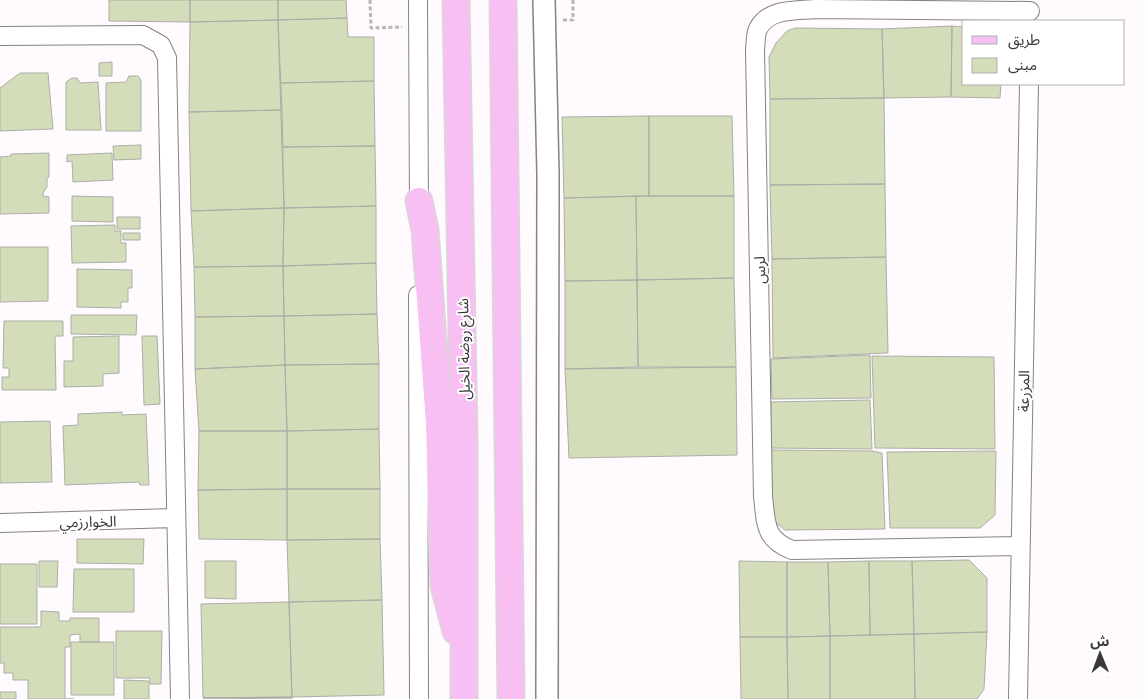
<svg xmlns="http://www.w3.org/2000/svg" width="1145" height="699" font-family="Commissioner,'Noto Sans Arabic',sans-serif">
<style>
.building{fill:#d4ddba;stroke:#acaea6}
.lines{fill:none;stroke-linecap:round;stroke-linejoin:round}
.minor-casing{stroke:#878186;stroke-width:20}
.tertiary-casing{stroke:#878186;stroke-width:24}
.primary-casing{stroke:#d8d7d8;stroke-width:29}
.path{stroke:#b9b5b8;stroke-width:3;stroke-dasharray:4 2.5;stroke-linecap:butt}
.minor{stroke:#fff;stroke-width:18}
.tertiary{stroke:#fff;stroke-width:21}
.primary{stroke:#f8bff3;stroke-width:26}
.labels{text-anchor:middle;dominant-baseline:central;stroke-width:4;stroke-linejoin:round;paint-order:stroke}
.street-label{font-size:15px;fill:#3b383a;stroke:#fff}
</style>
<rect width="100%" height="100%" fill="#fffafe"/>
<path class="building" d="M109,0h81v22l-81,-1z
M190,0h88v20l-88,2z
M278,0h68l1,18 -69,2z
M347,18l1,19h26v44l-94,2 -2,-63z
M278,20l4,90 -93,2 1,-90z
M952,26l12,1v57h37l-1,14 -49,-1z
M952,26l-1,71 -67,1 -2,-69z
M795,28l87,1 2,69 -114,1 -1,-42 7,-14 11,-12z
M112,62v14h-13v-13z
M20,73h28l5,56 -53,2v-43z
M129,76h9l3,4v51h-35v-48l20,-1z
M72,78h5l3,5 18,-1 3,48h-35v-48z
M374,81l1,65 -93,1 -2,-64z
M884,98l1,86 -115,1v-86z
M282,110l2,98 -93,3 -2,-99z
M649,116v80l-85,2 -2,-81z
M649,116h83l2,80h-85z
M141,145v14l-27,1 -1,-14z
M375,146l1,60 -92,2 -2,-61z
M49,153v24l-2,2v8l-4,6v3l6,1v16l-49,1v-57l11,-1v-2z
M112,153l1,27 -40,2 -1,-21 -5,1v-7z
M885,184l1,73 -114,2 -2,-74z
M72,196l41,1v25l-41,-1z
M636,196l1,84 -72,1 -1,-83z
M636,196h98v82l-97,2z
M376,206v57l-93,3 1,-58z
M284,208l-1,58 -89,1 -3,-56z
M117,217h23v12h-23z
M115,225v6h6v12h5v19l-54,1 -1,-37z
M123,233h17v7h-17z
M0,247h48v54l-48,1z
M886,257l2,96 -115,5 -1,-99z
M376,263l1,51 -93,2 -1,-50z
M283,266l1,50 -89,1 -1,-50z
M77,269l55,1v18h-4v14h-7v6l-44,-1z
M734,278l2,89h-98l-1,-87z
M637,280l1,87 -73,2v-88z
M377,314l2,50 -94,1 -1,-49z
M71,315h66l-1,20 -65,-1z
M284,316l1,49 -90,4v-52z
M4,321h59v15h-8l1,54h-54v-13h7v-9h-6z
M119,336v37l-16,1v12l-39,1v-26h9v-24z
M142,336h15l3,68 -16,1z
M870,355l1,43 -99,1 -1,-40z
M872,356l122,1 1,92 -120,-1z
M379,364v65l-92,2 -2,-66z
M285,365l2,66h-88l-4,-62z
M736,367l1,88 -168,3 -4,-89z
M870,400l2,49 -102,-1 1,-46z
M122,412v3l24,-1 3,71h-9l-1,-3 -74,3 -2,-59 15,-1v-11z
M50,421l2,61 -52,1v-61z
M379,429l1,60h-93v-58z
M199,431h88v58l-89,1z
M770,450l102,1 10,2 3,76 -100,1 -16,-13z
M996,451l-1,64 -15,13h-90l-3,-76z
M287,489h93v50l-93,1z
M287,489v51l-88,-1 -1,-49z
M77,539h67l-1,25 -66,-1z
M380,539l2,61 -93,2 -2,-62z
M969,560l18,18v54l-73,2 -2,-73z
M39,561h19l-1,26h-18z
M205,561h31v38l-31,-1z
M739,561l48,1v75h-47z
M869,561l1,74 -40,1 -2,-74z
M869,561h43l2,73 -44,1z
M787,562h41l2,74 -43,1z
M0,564h37v60h-37z
M74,569h60v43h-61z
M382,600l2,95 -92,2 -3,-95z
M289,602l3,95 -89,1 -2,-94z
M41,611l18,1v9h11v-3h29v24h-19v-8l-10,1v12h-5v52h9h-46v-19h-15v-7h-9v-10h-4v-36h41z
M116,631h46l-1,53h-11v-6h-34z
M987,632l-3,57 -7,10h-62l-1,-65z
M914,634l1,65h-85v-63z
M830,636v63h-42l-1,-62z
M740,637h47l1,62h-47z
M71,642h43v53h-43z
M124,680l25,1v18h-25z
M0,692h16v7h-16z
M292,697v2l-89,-1z"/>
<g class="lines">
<g class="minor-casing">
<path id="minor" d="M418,0l1,212
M0,36l143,-1 18,10 6,13 13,641
M418,295l1,404
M0,523l175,-5
M1020,546l-228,4c-28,-11 -26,-27 -29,-54l-8,-447c1,-5 0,-14 3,-20 10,-21 38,-18 57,-20l215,2
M1018,699l11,-615"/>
</g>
<g class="tertiary-casing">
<path id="tertiary" d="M544,0l4,174 -1,525"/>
</g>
<g class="primary-casing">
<path id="primary" d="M456,0l8,440v259
M503,0l8,699
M419,201l6,29 14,193 5,163 12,45"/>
</g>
<path class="path" d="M370,0l1,28 31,-1
M563,20h10v-20"/>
<use href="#minor" class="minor"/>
<use href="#tertiary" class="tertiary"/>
<use href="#primary" class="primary"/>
</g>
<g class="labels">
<g class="street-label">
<text transform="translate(759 270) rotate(-91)">لرس</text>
<text transform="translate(463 349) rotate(-91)">شارع روضة الخيل</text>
<text transform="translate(1023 391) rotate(-89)">المزرعة</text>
<text transform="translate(88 521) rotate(-1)">الخوارزمي</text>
</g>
</g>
<rect x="962" y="20" width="162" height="65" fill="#ffffff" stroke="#b1afb0"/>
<rect x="972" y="36" width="25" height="8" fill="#f8bff3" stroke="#b1afb0"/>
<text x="1008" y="45" font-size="15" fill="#3b383a">طريق</text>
<rect x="972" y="58" width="25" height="15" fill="#d4ddba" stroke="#b1afb0"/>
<text x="1008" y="70" font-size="15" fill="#3b383a">مبنى</text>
<g transform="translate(1100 654) rotate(359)" stroke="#ffffff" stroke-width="4" paint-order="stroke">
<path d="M0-4L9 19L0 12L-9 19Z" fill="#3b383a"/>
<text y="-8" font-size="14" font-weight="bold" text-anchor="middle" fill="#3b383a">ش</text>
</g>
</svg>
